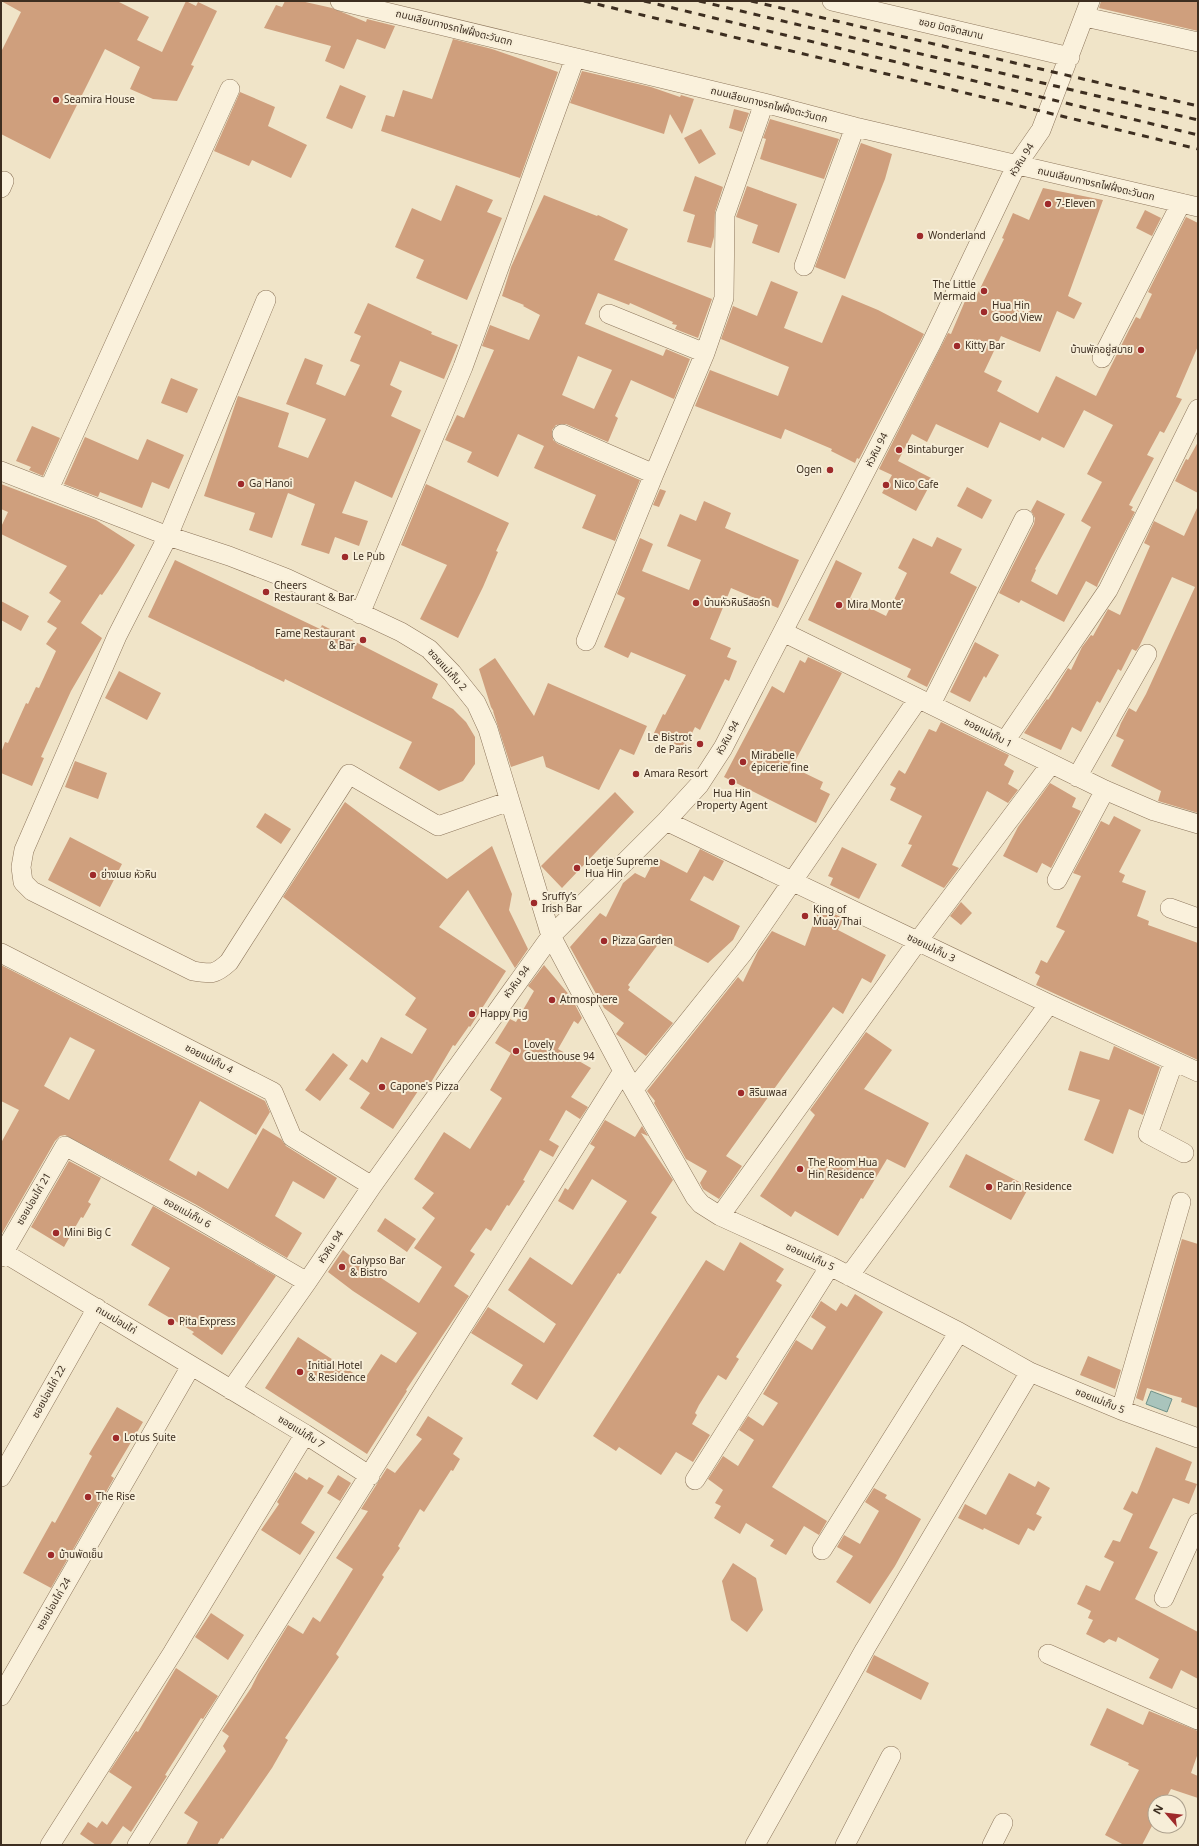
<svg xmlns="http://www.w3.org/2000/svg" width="1199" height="1846" font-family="Georgia,'Noto Sans Thai',serif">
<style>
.water{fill:#a9c4bc;stroke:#6f938a}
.building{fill:#cf9f7d;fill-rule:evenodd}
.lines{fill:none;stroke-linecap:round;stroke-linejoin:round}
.minor-casing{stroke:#8d765c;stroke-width:20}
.minor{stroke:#faf1dc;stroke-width:19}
.rail{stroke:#3d2e20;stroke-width:3;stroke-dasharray:7 7;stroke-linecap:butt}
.poi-dot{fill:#9e2a2b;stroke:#f7eed8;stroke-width:1.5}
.labels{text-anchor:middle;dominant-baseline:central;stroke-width:4;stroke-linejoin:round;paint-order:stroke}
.street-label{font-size:10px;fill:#3d2e20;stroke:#f7eed8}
.poi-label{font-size:10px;fill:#3d2e20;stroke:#f7eed8;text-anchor:start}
</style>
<rect width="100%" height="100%" fill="#f0e4c8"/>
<path class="water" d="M1151,1391l21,8 -5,13 -21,-8z"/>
<path class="building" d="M1,1h116l32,16 -12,23 25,12 24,-51 10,5 2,-4 19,9 -26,54 3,1 -17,35 -24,-2 -23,-10 10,-22 -35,-18 -55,110 -49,-25v-82l20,-40z
M285,1h16l31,7 34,14 1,-3 28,7 -10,23 -28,-10 -13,30 -19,-8 6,-15 -67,-18 12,-23 6,2z
M1101,1h97v30l-99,-23z
M453,39l39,10 66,23 -38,106 -139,-47 5,-16 8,2 9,-27 29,9z
M582,71l69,16 29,10 1,-2 13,4 -12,35 -12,-20 -6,20 -94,-31z
M340,85l26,11 -14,33 -26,-11z
M240,92l35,15 -7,19 39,19 -16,33 -39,-18 -3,6 -35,-15z
M734,109l15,4 -7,19 -13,-4z
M770,119l69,20 -15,40 -64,-20 6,-20 -3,-1z
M701,129l15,25 -17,10 -15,-26z
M861,143l31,11 -7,25 -40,100 -30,-12z
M695,176l28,11 -8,25 -1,25 -3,11 -24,-6 8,-27 -12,-4z
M456,185l37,15 -6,12 15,6 -35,82 -51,-22 8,-18 -29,-13 17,-39 29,13z
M747,186l50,18 -18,49 -27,-10 6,-18 -22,-8z
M1043,188l60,12 -35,96 14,7 -8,16 -17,-8 -17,41 -39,-16 -17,36 18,9 -5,10 41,22 18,-37 40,20 33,-66 7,-13 4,2 12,-25 -4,-2 38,-75 12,6v123l-22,51 6,2 -18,34 -4,-2 -13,24 7,3 -25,47 4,2 -2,3 4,2 -37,72 -1,3 -11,-6 -22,41 -43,-22 -2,3 -20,-10 35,-69 1,-6 -4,-7 6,-11 28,14 -30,55 1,1 -5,11 26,14 34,-68 -10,-6 21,-39 -15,-8 26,-49 -29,-15 -20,38 -22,-11 -2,4 -40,-19 -12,26 -52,-24 -9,18 -15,-8 -14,27 35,18 -17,32 -34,-18 10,-18 -13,-6 69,-136 3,1 17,-40 8,3 28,-58 -2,-1 11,-25 16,7z
M544,195l53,21 1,-1 30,14 -14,31 98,39 -14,39 -23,-9 2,-4 -5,-1 1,-2 -43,-19 -1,2 -31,-12 -13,31 78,32 3,-7 24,10 -16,40 -43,-19 -16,36 3,2 -10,24 -42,-18 -10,1 -4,5 1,10 5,4 82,36 -25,61 -33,-13 14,-33 -62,-27 10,-22 -26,-12 -20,43 -31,-15 5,-10 -27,-12 12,-25 7,3 30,-68 -12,-4 8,-21 39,15 11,-25 -17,-9 1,-1 -22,-9 9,-29zM578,356l34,14 -18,39 -32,-14z
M1145,210l16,8 -9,18 -16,-8z
M771,281l27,11 -14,36 38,15 20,-48 36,15 46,24 -65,125 -2,-1 -2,5 -24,-12 1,-2 -47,-20 -4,10 -86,-33 15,-36 68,26 11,-29 -68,-28 12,-33 24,10z
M368,303l64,29 -1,2 27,11 -14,34 -44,-18 -10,24 12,6 -11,25 30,14 -29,68 -37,-17 -13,32 26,8 -9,25 -24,-9 -6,17 -28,-9 14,-41 -27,-11 -16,45 -23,-8 6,-17 -51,-17 34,-100 51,17 -11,34 30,11 18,-39 -40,-15 19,-46 18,7 -7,19 29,12 15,-31 -10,-4 11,-25 -7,-3z
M171,378l27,11 -11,24 -26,-10z
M32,426l28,12 -17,38 -14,-6 2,-3 -15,-6z
M85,437l53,23 9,-21 37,16 -15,34 -17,-7 -10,26 -42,-16 -2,5 -34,-13z
M1198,442v51l-23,-12 11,-22 2,1z
M1,484l95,36 39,25 -17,27 -16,23 -2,-1 -19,29 21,15 -31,53 -30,66 3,1 -12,28 -31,-13v-20l4,-11 3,1 18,-40 2,1 8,-17 3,1 17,-37 -10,-7 11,-16 -10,-6 14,-21 -12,-8 18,-27 -66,-32v-7l7,-15 -7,-3z
M426,484l83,39 -13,28 2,1 -15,35 -25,51 -38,-19 27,-54 -46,-20z
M967,487l25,13 -10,19 -25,-13z
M660,489l6,2 -7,16 -6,-2z
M704,501l27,12 -6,15 74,32 -21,48 -47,-20 -21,51 21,9 -4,9 10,4 -8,20 -4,-2 -25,51 -5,-3 -11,22 -30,-16 9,-19 2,1 21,-40 -55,-23 -3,6 -24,-11 21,-49 -8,-4 23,-56 13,6 -11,27 47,19 12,-30 -34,-14 13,-32 16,7z
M1198,506v307l-40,-12 3,-10 -50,-25 13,-26 -8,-4 5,-13 8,-15 7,4 10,-18 49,-107 -23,-10 -33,70 -3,4 -4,-2 -11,22 -3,-2 -18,34 -3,-2 -16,31 -9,-5 -11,23 -37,-17 23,-34 1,1 20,-32 3,2 11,-23 9,-12 2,1 15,-27 12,6 30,-69 -6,-3 10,-22 30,15z
M937,537l25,12 -12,24 27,14 -50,100 -20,-10 4,-8 -103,-49 28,-60 26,13 -12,25 36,18 21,-43 -9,-5 15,-30 19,9z
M175,560l145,69 2,-4 116,59 -6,14 21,11 13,13 9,15v27l-12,17 -24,10 -40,-23 13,-26 -127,-63 -1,3 -136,-65z
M1,601l28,15 -8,15 -20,-11z
M975,642l24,13 -13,23 -2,-2 -14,26 -20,-10z
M808,657l34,16 -50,94 31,15 -3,7 10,5 -14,29 -92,-46 48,-91 12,7 16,-33 5,3z
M495,658l39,58 14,-33 99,43 -13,29 -14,-6 -21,41 -53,-23 -3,-11 -32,11 -18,-56 1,1 -3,-5 -12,-38z
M119,671l42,22 -14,27 -42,-22z
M941,722l68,33 -5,10 10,6 -6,13 10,6 -10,13 -21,-12 -35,74 7,3 -15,20 -43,-22 11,-21 -4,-1 14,-28 -32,-16 6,-12 -6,-3 9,-15 6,4 24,-45 7,3z
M75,761l32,12 -9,26 -33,-12z
M1050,783l26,15 -4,9 9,4 -30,57 -9,-5 -5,10 -34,-17 15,-29z
M615,792l19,20 -72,76 -21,-22z
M345,802l102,77 45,-33 20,48 -3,16 19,39 -13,19 -47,-78 -29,37 67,44 -36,56 -1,-1 -14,20 -2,-1 -27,46 -6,-3 -27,41 -33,-21 10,-15 -21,-14 13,-20 5,4 14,-26 31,17 15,-25 -22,-14 11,-17 -133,-101z
M265,813l26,16 -10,15 -25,-17z
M1114,816l27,14 -22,42 6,3 -3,7 24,9 -9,25 12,5 -1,4 50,18v117l-162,-75 4,-9 -5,-3 6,-13 6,3 18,-32 -9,-4 25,-51 -8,-3 28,-52 8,4z
M70,837l52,27 -22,43 -52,-27z
M842,847l35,17 -18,35 -29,-14 3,-7 -5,-2z
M700,849l24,12 -11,20 -9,-5 -14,24 50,26 -7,14 -25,23 -46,-24 -34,46 2,2 -2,3 45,33 -27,33 -30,-22 8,-11 -20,-15 -34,-61 30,-34 6,4 17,-34 12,-10 10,5 11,-21 31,16z
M961,902l11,11 -11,12 -11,-9z
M819,908l25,10 -6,12 48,25 -15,28 -9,-5 -19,36 -10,-7 -107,149 16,10 -23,33 -16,-10 -3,-6 7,-12 -21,-12 -32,-56 1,-2 -8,-10 91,-114 5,5 15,-31 14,-20 33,15z
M1,965l264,136 5,11 -14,23 -56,-34 -31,59 27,16 2,-5 30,18 35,-61 18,11 5,7 51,32 -13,21 -31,-18 -18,35 27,17 -15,25 -92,-54 -130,-69 -5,1 -5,5 -54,94v-92l18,-33 -18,-9zM70,1037l25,13 -26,50 -25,-14z
M544,965l27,32 11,21 -4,6 -4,-3 -16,28 33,19 -20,29 17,10 -8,12 -14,-9 -17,30 10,6 -6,11 -13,-7 -17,30 2,1 -16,25 -2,-1 -16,26 -5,-3 -16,23 5,3 -21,32 15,10 -63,94 1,1 -40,63 -102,-66 33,-51 66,43 17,-26 15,9 21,-30 -64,-42 -25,-19 15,-22 20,16 56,37 23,-36 -28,-19 21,-30 -13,-10 12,-15 -20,-14 30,-47 26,17 32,-51 -12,-8 21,-37 -16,-10 15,-24 6,3 18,-31 -6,-5z
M866,1032l26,18 -28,39 65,34 -24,45 -18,-9 -24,40 -2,-1 -23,38 -43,-25 -4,6 -31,-21 55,-81 -5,-5z
M1114,1046l46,21 -17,48 -14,-6 -16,45 -29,-14 16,-40 -32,-10 12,-39 29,9z
M333,1053l15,12 -28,36 -15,-11z
M605,1120l30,17 7,-11 6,10 -7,-3 32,47 -22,33 6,4 -37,57 -2,-1 -81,127 -26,-16 12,-19 -52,-32 17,-26 56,36 12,-19 -48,-34 22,-33 42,28 55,-84 -35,-22 -19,31 -15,-9 7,-13 3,2 27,-43 -5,-3z
M966,1154l63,33 -18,33 -62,-33z
M69,1161l32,17 -13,24 3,2 -8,14 -2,-1 -17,30 -33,-20z
M153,1206l123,70 -54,79 -30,-21 2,-2 -46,-27 22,-37 -39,-23z
M385,1218l31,21 -9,13 -30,-21z
M1182,1239l16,5v164l-17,-6 1,-4 -35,-10 -4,13 -7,-3z
M740,1242l44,27 -8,12 6,4 -46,72 3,2 -13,21 -8,-5 -19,30 -4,8 2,2 -5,9 18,11 -17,27 -17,-10 -15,23 -42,-28 -3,4 -23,-15 113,-176 18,11z
M855,1294l28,18 -111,175 55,34 -8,14 -15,-9 -18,29 -16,-9 4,-6 -28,-17 -6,11 -26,-16 7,-12 -6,-3 8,-13 -15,-11 15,-23 15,10 16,-26 -15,-10 9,-14 15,10 15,-23 -15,-9 33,-54 16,10 14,-23 -15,-10 10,-16 15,10 5,-8 6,4z
M1088,1356l33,14 -6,19 -35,-14z
M117,1407l26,15 -32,54 3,2 -63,110 -28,-15 29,-52 3,2 37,-67 -3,-2z
M428,1416l35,22 -10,16 7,5 -7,12 -2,-1 -27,42 -4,-3 -22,37 2,2 -18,27 2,2 -48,77 3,3 -54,81 3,2 -16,28 -49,71 -2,-1 -4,7h-31l12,-23 -14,-9 42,-62 -3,-5 6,-10 -7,-5 29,-43 7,-14 30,-49 15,9 10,-17 7,5 33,-53 -17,-11 32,-47 -7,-2 26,-41 8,5 27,-34 -6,-4z
M1156,1447l36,15 -7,18 12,4 -8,20 -16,-6 -24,50 9,4 -23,47 63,33v47l-17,-9 -9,19 -23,-11 10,-19 -41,-22 -2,5 -7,-3 -5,4 -18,-9 7,-14 -5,-2 3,-7 -14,-7 9,-19 14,6 14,-29 -10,-5 9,-17 7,2 13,-28 -10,-5 9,-18 5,3z
M295,1472l12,8 2,-3 15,9 -23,37 14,9 -15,23 -39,-25 18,-26 -2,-2z
M1009,1473l26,14 3,-6 12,7 -14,26 6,3 -8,14 -6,-3 -9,17 -35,-17 -1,2 -25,-12 7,-14 21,11z
M338,1475l13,8 -11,18 -13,-8z
M874,1488l13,7 -2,3 36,21 -26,47 -25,38 -34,-22 17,-26 -16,-9 7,-12 16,9 19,-33 -14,-9z
M733,1563l23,15 7,32 -16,22 -16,-12 -9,-39z
M211,1613l33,22 -16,25 -33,-23z
M874,1655l55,28 -8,17 -55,-28z
M176,1668l42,28 -15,23 -2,-1 -36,57 2,1 -36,56 -8,-6 -13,19h-14l-16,-11 8,-12 9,6 5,-7 5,4 25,-38 -23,-15 27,-41 2,1z
M1107,1708l36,17 6,-14 49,20v22l-7,20 7,3v22l-27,-9 -7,13h-9v18l-13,25h-18l-19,-10 34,-65 -11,-5 1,-2 -39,-18z"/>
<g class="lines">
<g class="minor-casing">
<path id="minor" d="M340,1l424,102 91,24 343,80
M832,1l238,56
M1085,17l113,25
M1,188l3,-7
M804,266l51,-139
M266,300l-98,236 -51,100 -93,214 -3,17 2,15 9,9 161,80c18,3 22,4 36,-9l120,-188 89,52 72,-25
M609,314l96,39
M1102,358l79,-155
M562,434l92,40
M1,471l167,65 61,20 57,22 115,54 28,17 23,24 24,30 12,26 63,207 72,135 72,126 6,7 19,12 110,50 129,66 71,40 91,38 77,28
M49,489l181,-400
M360,614l103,-247 112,-309
M783,632l322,158 49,21 44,13
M586,641l68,-167 51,-121 19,-55 1,-83 39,-112
M931,704l93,-185
M1005,741l103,-151 90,-181
M1077,777l70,-123
M666,821l383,183 149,68
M1057,880l48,-90
M1170,908l28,10
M1,953l272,139 19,45 80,49
M1174,1061l-26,73 36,19
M634,1089l109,-136 175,-254
M720,1216l198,-275 133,-177
M1,1251l304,183 65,42
M1,1257l64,-111 125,68 117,68
M849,1276l200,-272
M231,1390l76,-108 65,-96 179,-250 115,-115 33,-36 24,-37 208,-404 85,-178 25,-36 49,-129
M1121,1410l60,-208
M1,1477l96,-169
M695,1480l135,-214
M822,1550l137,-218
M1164,1598l34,-75
M1048,1654l150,66
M1,1696l190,-330
M50,1845l123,-193 132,-218
M137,1845l486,-774
M755,1845l110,-196 165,-277
M845,1845l46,-89
M992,1845l11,-22"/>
</g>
<use href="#minor" class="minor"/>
<path class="rail" d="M584,1l614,148
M644,1l554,134
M699,1l499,119
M751,1l447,105"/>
</g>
<g class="poi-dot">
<circle cx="56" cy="100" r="4"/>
<circle cx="1048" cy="204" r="4"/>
<circle cx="920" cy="236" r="4"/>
<circle cx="984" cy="291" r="4"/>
<circle cx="984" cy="312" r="4"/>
<circle cx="957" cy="346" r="4"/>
<circle cx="1141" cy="350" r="4"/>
<circle cx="899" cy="450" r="4"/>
<circle cx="830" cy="470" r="4"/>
<circle cx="241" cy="484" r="4"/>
<circle cx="886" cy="485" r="4"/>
<circle cx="345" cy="557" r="4"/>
<circle cx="266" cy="592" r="4"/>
<circle cx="696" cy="603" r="4"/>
<circle cx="839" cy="605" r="4"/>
<circle cx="363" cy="640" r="4"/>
<circle cx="700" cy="744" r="4"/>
<circle cx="743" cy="762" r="4"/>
<circle cx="636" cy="774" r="4"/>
<circle cx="732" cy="782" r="4"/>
<circle cx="577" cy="868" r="4"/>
<circle cx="93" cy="875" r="4"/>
<circle cx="534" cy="903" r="4"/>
<circle cx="805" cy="916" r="4"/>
<circle cx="604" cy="941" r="4"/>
<circle cx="552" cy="1000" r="4"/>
<circle cx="472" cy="1014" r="4"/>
<circle cx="516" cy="1051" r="4"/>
<circle cx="382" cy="1087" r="4"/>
<circle cx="741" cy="1093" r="4"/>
<circle cx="800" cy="1169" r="4"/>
<circle cx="989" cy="1187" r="4"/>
<circle cx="56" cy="1233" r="4"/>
<circle cx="342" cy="1267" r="4"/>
<circle cx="171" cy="1322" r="4"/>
<circle cx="300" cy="1372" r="4"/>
<circle cx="116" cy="1438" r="4"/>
<circle cx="88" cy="1497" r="4"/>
<circle cx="51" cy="1555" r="4"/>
</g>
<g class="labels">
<g class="street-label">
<text transform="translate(454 28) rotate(14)">ถนนเลียบทางรถไฟฝั่งตะวันตก</text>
<text transform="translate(951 29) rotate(13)">ซอย มิตจิตสมาน</text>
<text transform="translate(769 105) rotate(14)">ถนนเลียบทางรถไฟฝั่งตะวันตก</text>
<text transform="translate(1022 160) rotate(-58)">หัวหิน 94</text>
<text transform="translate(1096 184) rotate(13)">ถนนเลียบทางรถไฟฝั่งตะวันตก</text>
<text transform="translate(877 450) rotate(-63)">หัวหิน 94</text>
<text transform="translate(447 670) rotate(48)">ซอยแม่เก็บ 2</text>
<text transform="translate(988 733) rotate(27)">ซอยแม่เก็บ 1</text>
<text transform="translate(728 738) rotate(-61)">หัวหิน 94</text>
<text transform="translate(931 948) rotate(26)">ซอยแม่เก็บ 3</text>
<text transform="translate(517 982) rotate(-54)">หัวหิน 94</text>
<text transform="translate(209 1059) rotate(27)">ซอยแม่เก็บ 4</text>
<text transform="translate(34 1199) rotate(-60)">ซอยบ่อนไก่ 21</text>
<text transform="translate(187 1213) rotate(29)">ซอยแม่เก็บ 6</text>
<text transform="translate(331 1247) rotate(-56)">หัวหิน 94</text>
<text transform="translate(810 1257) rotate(25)">ซอยแม่เก็บ 5</text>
<text transform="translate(116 1320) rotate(31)">ถนนบ่อนไก่</text>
<text transform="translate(49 1392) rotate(-61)">ซอยบ่อนไก่ 22</text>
<text transform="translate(1100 1401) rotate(22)">ซอยแม่เก็บ 5</text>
<text transform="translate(301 1432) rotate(32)">ซอยแม่เก็บ 7</text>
<text transform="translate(54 1604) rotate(-60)">ซอยบ่อนไก่ 24</text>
</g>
<g class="poi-label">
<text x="64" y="100">Seamira House</text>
<text x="1056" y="204">7-Eleven</text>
<text x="928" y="236">Wonderland</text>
<text x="976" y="285" text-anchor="end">The Little<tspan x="976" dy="12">Mermaid</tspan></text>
<text x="992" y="306">Hua Hin<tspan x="992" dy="12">Good View</tspan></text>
<text x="965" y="346">Kitty Bar</text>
<text x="1133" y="350" text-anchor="end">บ้านพักอยู่สบาย</text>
<text x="907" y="450">Bintaburger</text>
<text x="822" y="470" text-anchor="end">Ogen</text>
<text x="249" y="484">Ga Hanoi</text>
<text x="894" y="485">Nico Cafe</text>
<text x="353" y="557">Le Pub</text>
<text x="274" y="586">Cheers<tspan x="274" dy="12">Restaurant &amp; Bar</tspan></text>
<text x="704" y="603">บ้านหัวหินรีสอร์ท</text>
<text x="847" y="605">Mira Monte’</text>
<text x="355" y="634" text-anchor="end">Fame Restaurant<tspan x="355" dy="12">&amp; Bar</tspan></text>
<text x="692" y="738" text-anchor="end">Le Bistrot<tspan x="692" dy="12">de Paris</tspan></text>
<text x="751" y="756">Mirabelle<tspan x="751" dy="12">épicerie fine</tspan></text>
<text x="644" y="774">Amara Resort</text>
<text x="732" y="794" text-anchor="middle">Hua Hin<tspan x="732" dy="12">Property Agent</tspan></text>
<text x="585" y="862">Loetje Supreme<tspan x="585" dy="12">Hua Hin</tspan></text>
<text x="101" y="875">ย่างเนย หัวหิน</text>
<text x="542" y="897">Sruffy’s<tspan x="542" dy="12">Irish Bar</tspan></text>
<text x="813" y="910">King of<tspan x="813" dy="12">Muay Thai</tspan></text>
<text x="612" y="941">Pizza Garden</text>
<text x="560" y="1000">Atmosphere</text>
<text x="480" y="1014">Happy Pig</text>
<text x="524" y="1045">Lovely<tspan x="524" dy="12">Guesthouse 94</tspan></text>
<text x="390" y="1087">Capone's Pizza</text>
<text x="749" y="1093">สิรินเพลส</text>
<text x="808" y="1163">The Room Hua<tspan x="808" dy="12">Hin Residence</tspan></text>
<text x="997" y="1187">Parin Residence</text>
<text x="64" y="1233">Mini Big C</text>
<text x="350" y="1261">Calypso Bar<tspan x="350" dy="12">&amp; Bistro</tspan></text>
<text x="179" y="1322">Pita Express</text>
<text x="308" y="1366">Initial Hotel<tspan x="308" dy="12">&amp; Residence</tspan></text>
<text x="124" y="1438">Lotus Suite</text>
<text x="96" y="1497">The Rise</text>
<text x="59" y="1555">บ้านพัดเย็น</text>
</g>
</g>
<rect width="1199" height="1846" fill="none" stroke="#3d2e20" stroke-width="4"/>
<g transform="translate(1167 1814) rotate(298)"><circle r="19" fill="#f7eed8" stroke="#ada18e"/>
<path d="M0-3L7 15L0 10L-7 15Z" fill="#9e2a2b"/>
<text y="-6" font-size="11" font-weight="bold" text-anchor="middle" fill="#3d2e20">N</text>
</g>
</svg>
